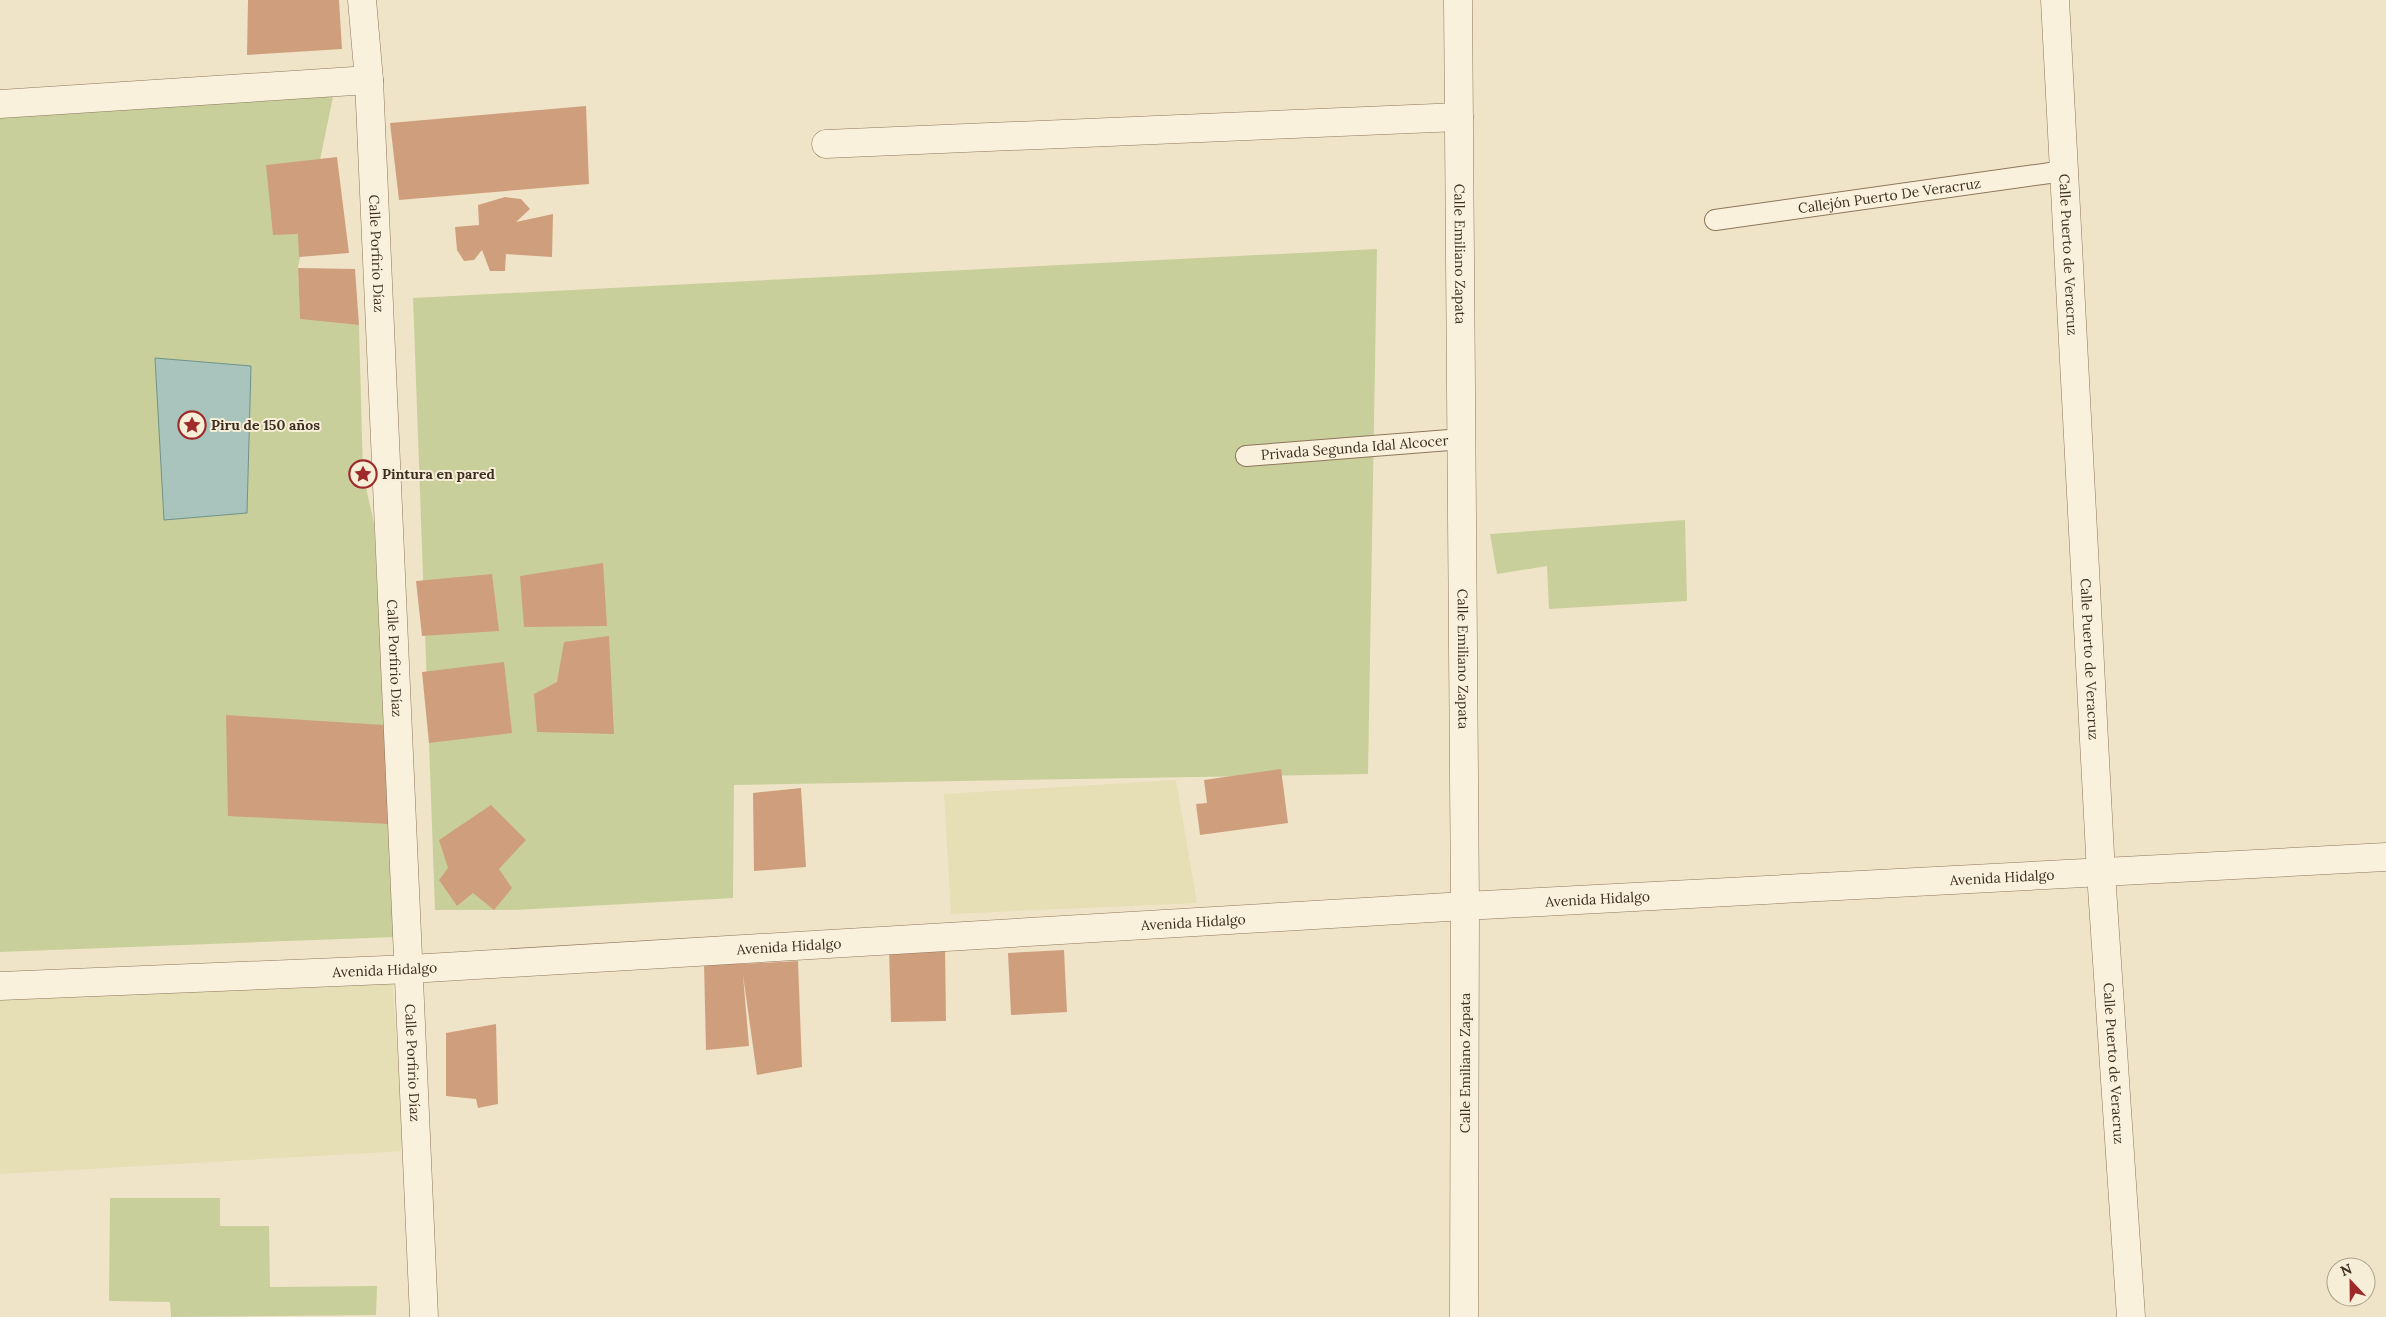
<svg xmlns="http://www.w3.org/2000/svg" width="2386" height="1317" font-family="Lora,serif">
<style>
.farmland{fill:#e6deb5}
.green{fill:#c9cf9b}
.water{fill:#a9c4bc;stroke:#6f938a}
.building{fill:#cf9f7d}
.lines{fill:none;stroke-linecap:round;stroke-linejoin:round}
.service-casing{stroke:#8d765c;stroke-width:22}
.minor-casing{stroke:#8d765c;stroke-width:29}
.service{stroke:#faf1dc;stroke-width:20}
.minor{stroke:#faf1dc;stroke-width:28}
.labels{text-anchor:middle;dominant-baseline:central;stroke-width:4;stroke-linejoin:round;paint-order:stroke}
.street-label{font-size:14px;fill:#3d2e20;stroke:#f7eed8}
.poi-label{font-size:14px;font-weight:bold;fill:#3d2e20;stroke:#f7eed8;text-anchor:start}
</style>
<rect width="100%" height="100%" fill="#f0e4c8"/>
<path class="farmland" d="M1176,780l21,123 -246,11 -7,-120z
M392,976l12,175 -404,23v-175z"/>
<path class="green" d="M131,95l202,2 -35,170 2,51 59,7 4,149 11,49 21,414 -395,15v-844z
M1377,249l-9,525 -634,11 -1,113 -217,12h-81l-22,-612z
M1685,520l2,81 -138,8 -2,-43 -50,8 -7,-40z
M110,1198h110v28h49l1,61 107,-1 -1,29 -205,2 -1,-15 -61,-1z"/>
<path class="water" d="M155,358l96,8 -4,147 -83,7z"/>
<path class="building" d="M248,0h91l3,49 -95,6z
M586,106l3,78 -190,16 -9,-77z
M337,157l12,96 -50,4 -1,-23 -25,1 -7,-70z
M505,197l16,2 9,10 -14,13 37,-8 -1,43 -46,-3 -1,17h-15l-8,-21 -8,10 -10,1 -7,-11 -2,-23 24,-2 -1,-20z
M298,268l57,1 4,56 -59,-6z
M603,563l4,63 -83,1 -4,-51z
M492,574l7,57 -77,5 -6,-55z
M609,636l5,98 -77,-2 -3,-38 23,-12 7,-40z
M504,662l8,71 -83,10 -7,-71z
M226,715l158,10 5,99 -161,-8z
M1281,769l7,54 -88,12 -4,-31 11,-1 -3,-23z
M801,788l5,79 -52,4 -1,-78z
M491,805l35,35 -27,29 13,19 -18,22 -21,-17 -16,13 -18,-26 9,-12 -9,-28z
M945,946l1,75 -55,1 -2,-75z
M1064,950l3,62 -56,3 -3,-62z
M798,961l4,106 -45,8 -14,-100 6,71 -43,4 -2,-87 38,1z
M496,1024l2,80 -20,4 -2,-9 -30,-3v-63z"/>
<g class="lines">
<g class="service-casing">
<g id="service">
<path id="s1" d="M1715,220l349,-49"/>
<path id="s2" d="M1246,456l216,-17"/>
</g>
</g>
<g class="minor-casing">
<g id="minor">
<path id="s3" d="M362,0l7,80 55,1237"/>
<path id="s4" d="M1458,0l7,906 -1,411"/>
<path id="s5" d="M2055,0l46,873 30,444"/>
<path d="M0,104l369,-24"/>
<path d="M826,144l633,-27"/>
<path id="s6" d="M0,986l410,-17 1055,-63 921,-49"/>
</g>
</g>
<use href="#service" class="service"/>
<use href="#minor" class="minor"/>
</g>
<defs>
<g id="sight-ring" transform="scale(1.4375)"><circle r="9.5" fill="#f7eed8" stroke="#9e2a2b" stroke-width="1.5"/><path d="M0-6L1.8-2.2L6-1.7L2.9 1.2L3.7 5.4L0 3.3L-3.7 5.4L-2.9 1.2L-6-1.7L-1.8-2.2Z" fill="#9e2a2b"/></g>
</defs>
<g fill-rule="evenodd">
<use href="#sight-ring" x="192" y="425"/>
<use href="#sight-ring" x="363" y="474"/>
</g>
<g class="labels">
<g class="street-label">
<text stroke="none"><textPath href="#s1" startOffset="176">Callejón Puerto De Veracruz</textPath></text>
<text stroke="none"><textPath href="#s3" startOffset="254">Calle Porfirio Díaz</textPath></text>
<text stroke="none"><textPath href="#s4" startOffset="254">Calle Emiliano Zapata</textPath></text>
<text stroke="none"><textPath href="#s5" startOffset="255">Calle Puerto de Veracruz</textPath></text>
<text stroke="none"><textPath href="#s2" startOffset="109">Privada Segunda Idal Alcocer</textPath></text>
<text stroke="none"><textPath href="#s3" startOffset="659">Calle Porfirio Díaz</textPath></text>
<text stroke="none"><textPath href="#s4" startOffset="659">Calle Emiliano Zapata</textPath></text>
<text stroke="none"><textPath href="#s5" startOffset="660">Calle Puerto de Veracruz</textPath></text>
<text stroke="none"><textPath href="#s6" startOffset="2005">Avenida Hidalgo</textPath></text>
<text stroke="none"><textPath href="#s6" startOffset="1600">Avenida Hidalgo</textPath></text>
<text stroke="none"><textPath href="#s6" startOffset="1195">Avenida Hidalgo</textPath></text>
<text stroke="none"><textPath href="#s6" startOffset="790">Avenida Hidalgo</textPath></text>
<text stroke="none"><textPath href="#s6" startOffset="385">Avenida Hidalgo</textPath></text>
<text stroke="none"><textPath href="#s3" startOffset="1064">Calle Porfirio Díaz</textPath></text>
<text transform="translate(1465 1063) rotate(-90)">Calle Emiliano Zapata</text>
<text stroke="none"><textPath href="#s5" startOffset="1065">Calle Puerto de Veracruz</textPath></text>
</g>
<g class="poi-label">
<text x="211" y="425">Piru de 150 años</text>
<text x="382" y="474">Pintura en pared</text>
</g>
</g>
<g transform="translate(2351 1282) rotate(338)"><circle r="24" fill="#f7eed8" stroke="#ada18e"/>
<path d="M0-4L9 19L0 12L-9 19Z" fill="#9e2a2b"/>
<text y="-8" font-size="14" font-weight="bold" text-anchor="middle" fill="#3d2e20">N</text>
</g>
</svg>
